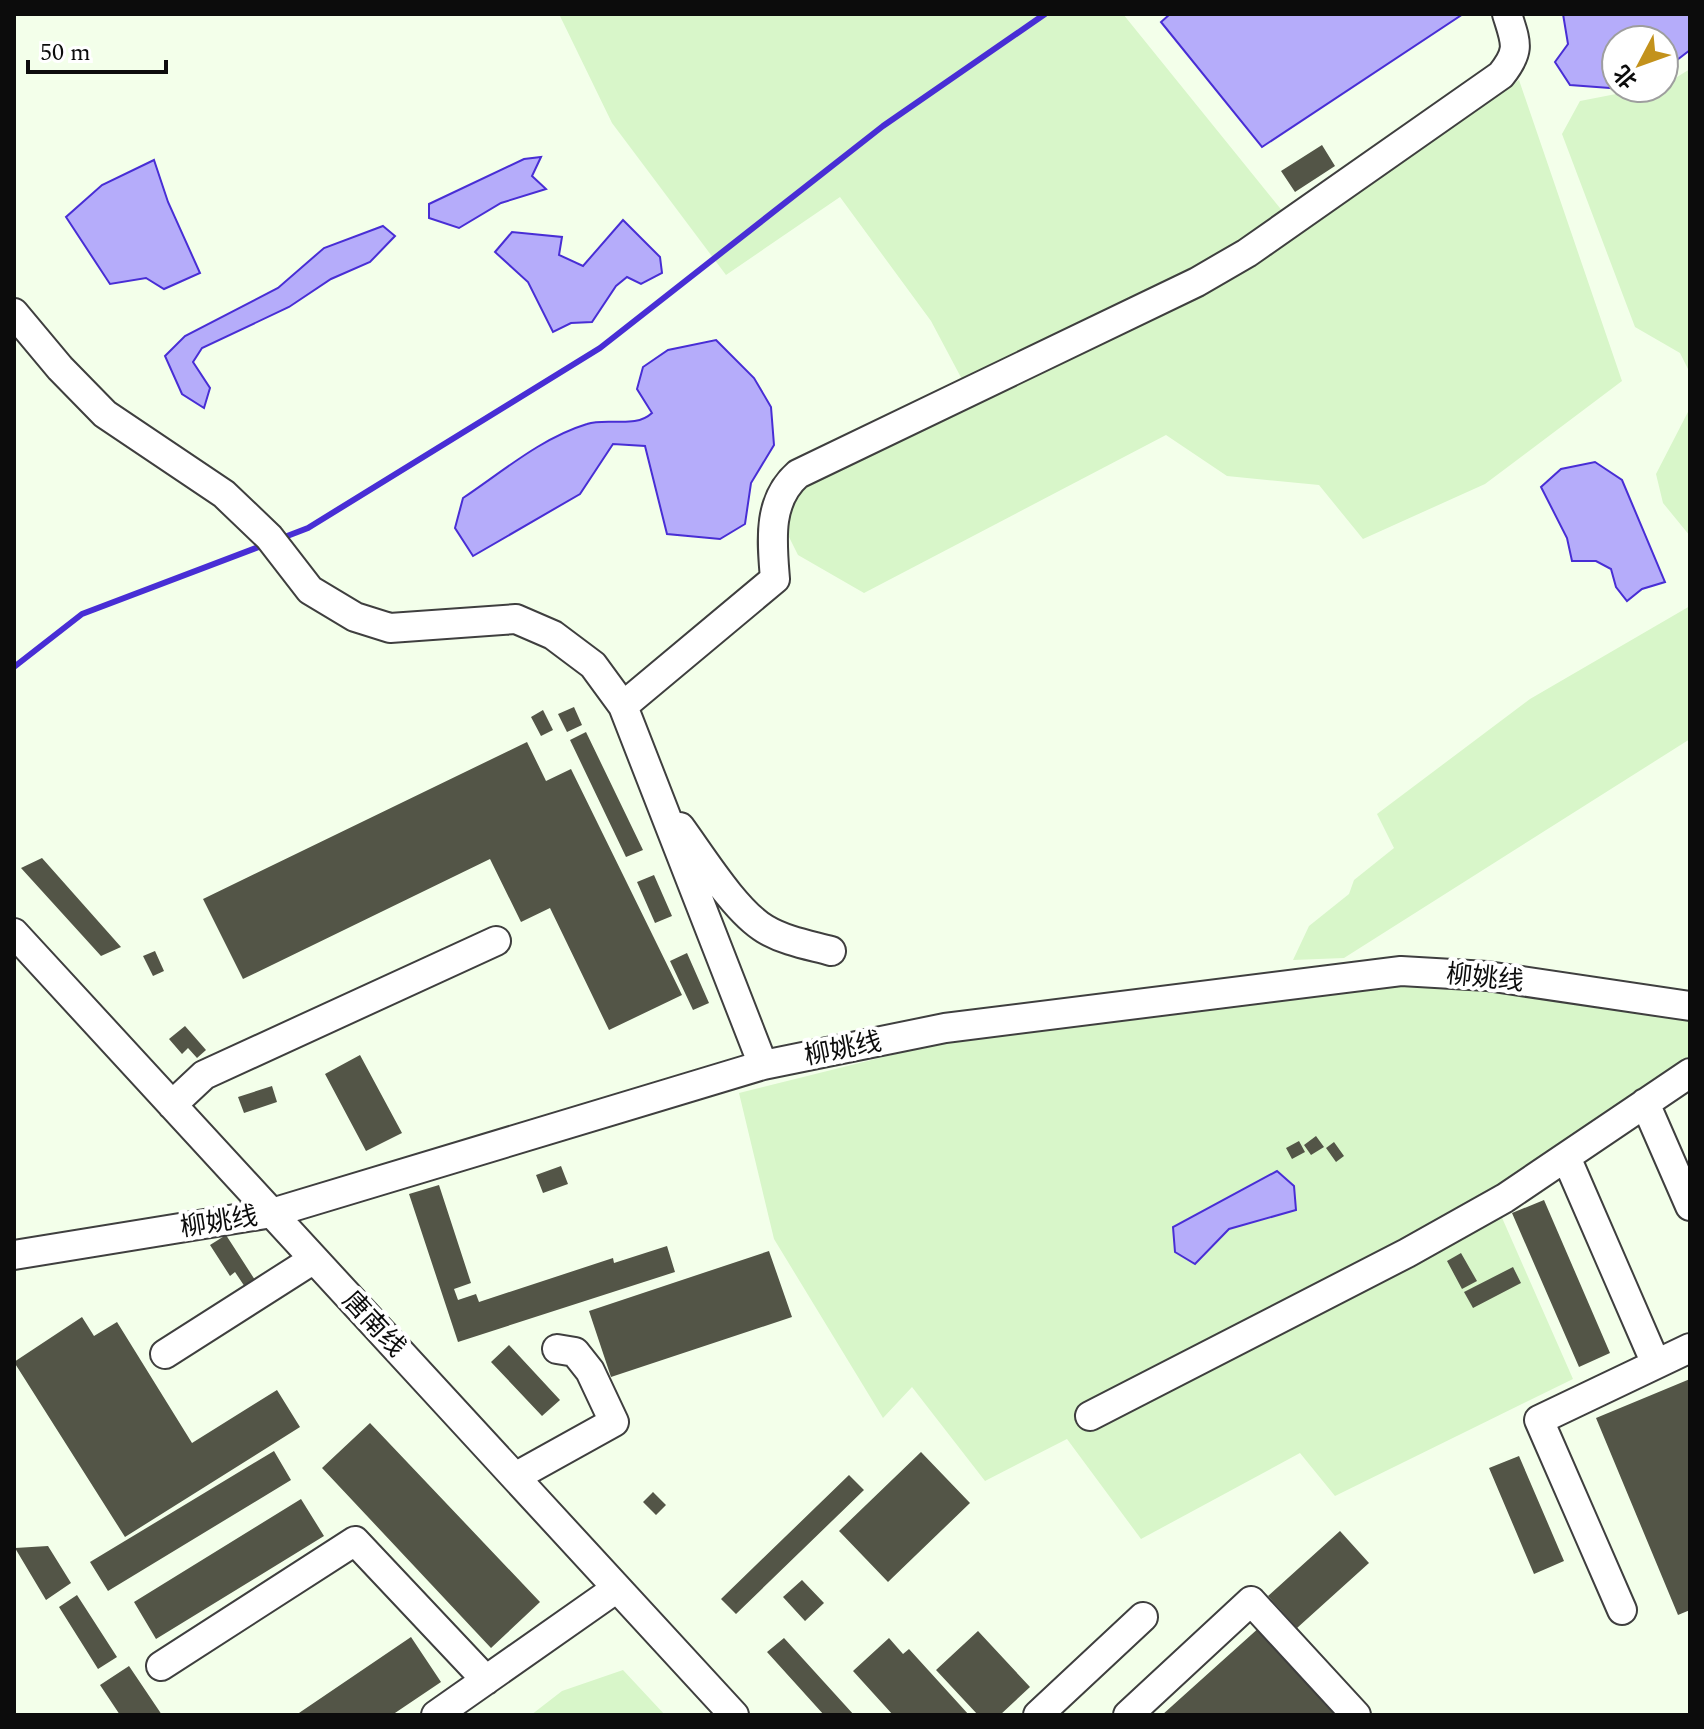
<svg xmlns="http://www.w3.org/2000/svg" width="1704" height="1729" font-family="Spectral,'Noto Sans SC',serif">
<style>
.farmland{fill:#d8f6c9}
.water{fill:#b5acfa;stroke:#482ed5;stroke-width:2}
.lines{fill:none;stroke-linecap:round;stroke-linejoin:round}
.stream{stroke:#482ed5;stroke-width:6}
.building{fill:#535547}
.minor-casing{stroke:#3f3f3f;stroke-width:32}
.minor{stroke:#fff;stroke-width:28}
.labels{text-anchor:middle;dominant-baseline:central;stroke-width:8;stroke-linejoin:round;paint-order:stroke}
.street-label{font-size:26px;fill:#0c0c0c;stroke:#fff}
</style>
<rect width="100%" height="100%" fill="#f3ffea"/>
<path class="farmland" d="M559,14h564l178,220 218,-154 103,301 -137,103 -122,55 -44,-54 -92,-9 -61,-41 -302,158 -66,-38 -16,-32 20,-35 171,-88 -42,-79 -91,-124 -114,78 -114,-152z
M1690,69v304l-10,-20 -45,-26 -73,-193 18,-33 67,-13h17v-3z
M1690,408v128l-27,-33 -7,-29z
M1690,606v133l-346,219 -51,2 16,-34 40,-32 5,-14 40,-32 -17,-34 153,-115z
M1418,983l193,20 79,14v45l-198,133 81,184 -238,117 -35,-43 -159,86 -74,-100 -82,42 -73,-94 -29,31 -109,-179 -35,-146 233,-58z
M623,1670l42,45h-134l31,-24z"/>
<path class="water" d="M1170,14h293l-201,133 -101,-125z
M1563,14h127v36l-26,20v-30h-48v48h9l-2,1 -53,-4 -15,-23 13,-18z
M541,157l-9,19 14,13 -45,14 -42,25 -30,-10v-14l95,-45z
M154,160l14,42 32,71 -36,16 -18,-11 -36,6 -44,-67 36,-32z
M623,220l37,37 2,16 -21,11 -14,-7 -11,9 -24,36 -21,1 -18,9 -25,-50 -33,-30 17,-20 50,5 -3,18 24,11z
M383,226l12,10 -25,26 -39,17 -42,28 -87,41 -9,14 17,26 -6,20 -22,-14 -17,-38 20,-20 93,-48 46,-40z
M716,340l38,38 17,29 3,38 -23,38 -6,41 -25,15 -53,-5 -22,-88 -32,-2 -33,50 -107,62 -18,-28 8,-30c39,-26 78,-60 124,-74 21,-7 48,5 65,-11l-15,-24 6,-22 25,-17z
M1595,462l27,18 43,102 -23,7 -15,12 -11,-14 -5,-18 -15,-8h-24l-5,-23 -26,-51 20,-18z
M1277,1171l17,15 2,24 -67,19 -34,35 -20,-12 -2,-25z"/>
<g class="lines">
<path class="stream" d="M282,538l26,-10 292,-180 283,-222 162,-112
M14,667l68,-53 182,-69"/>
</g>
<path class="building" d="M1322,145l13,21 -40,26 -14,-21z
M574,707l8,18 -15,7 -9,-18z
M543,710l10,20 -12,6 -10,-19z
M586,732l57,118 -17,7 -56,-117z
M527,742l19,39 25,-12 111,226 -73,35 -59,-122 -29,14 -31,-63 -247,120 -40,-80z
M42,858l79,89 -20,9 -80,-88z
M654,875l18,41 -17,7 -18,-41z
M155,951l9,20 -11,5 -10,-20z
M687,953l22,50 -16,7 -23,-49z
M185,1026l21,24 -9,8 -9,-10 -6,6 -13,-15z
M360,1055l42,78 -36,18 -41,-77z
M272,1086l5,16 -33,11 -6,-16z
M1316,1136l8,11 -13,8 -7,-10z
M1299,1141l6,11 -13,7 -6,-11z
M1334,1142l10,14 -8,6 -10,-14z
M561,1166l7,18 -25,9 -7,-18z
M439,1185l32,98 -17,6 4,11 18,-6 3,8 134,-44 1,5 53,-17 8,26 -217,70 -49,-148z
M1544,1200l66,153 -31,14 -67,-154z
M226,1235l29,45 -10,7 -10,-15 -5,4 -20,-31z
M769,1251l23,66 -181,60 -22,-66z
M1461,1253l16,28 -15,8 -15,-28z
M1513,1267l8,16 -48,25 -9,-16z
M82,1317l12,19 23,-14 75,121 85,-53 23,37 -175,110 -111,-175z
M509,1345l51,55 -18,16 -51,-54z
M1690,1379v231l-12,5 -82,-197z
M370,1423l170,179 -49,46 -169,-180z
M274,1451l17,29 -183,111 -18,-29z
M921,1452l49,51 -82,79 -49,-51z
M1519,1456l45,105 -30,13 -45,-106z
M849,1475l15,15 -128,124 -15,-15z
M653,1492l13,13 -10,10 -13,-13z
M301,1499l23,37 -168,103 -22,-37z
M1340,1531l29,32 -72,65 -29,-32z
M48,1546l23,37 -25,17 -31,-52z
M802,1580l22,23 -19,18 -22,-24z
M77,1595l40,62 -19,12 -39,-62z
M1261,1626l80,89h-179z
M978,1631l52,56 -30,28h-22l-42,-45z
M411,1637l30,45 -49,33h-96z
M784,1638l70,77h-30l-57,-63z
M889,1638l14,16 6,-5 60,66h-76l-40,-44z
M129,1666l33,49h-42l-20,-30z"/>
<g class="lines">
<g class="minor-casing">
<path id="minor" d="M14,313l46,55 45,46 119,80 45,43 41,53 45,27 35,11 126,-9 37,16 40,30 30,41 140,359
M623,706l152,-127c-3,-37 -8,-78 23,-105l399,-192 50,-29 254,-178c20,-25 15,-32 6,-61
M680,827c22,30 55,84 85,102 20,12 44,16 66,22
M14,933l720,782
M1645,1103l45,103
M172,1105l32,-30 292,-134
M1566,1157l90,207
M14,1255l258,-42 491,-148 182,-37 456,-57 86,5 203,30
M165,1354l149,-95
M1090,1416l317,-163 98,-55 185,-125
M515,1477l99,-55 -24,-51 -15,-19 -18,-3
M1622,1610l-83,-190 151,-72
M161,1666l194,-125 131,139
M436,1715l181,-127
M1038,1715l105,-98
M1128,1715l123,-114 105,114"/>
</g>
<use href="#minor" class="minor"/>
</g>
<g class="labels">
<g class="street-label">
<text transform="translate(1485 978) rotate(6)">柳姚线</text>
<text transform="translate(843 1049) rotate(-11)">柳姚线</text>
<text transform="translate(219 1222) rotate(-9)">柳姚线</text>
<text transform="translate(374 1324) rotate(47)">唐南线</text>
</g>
</g>
<rect width="1704" height="1729" fill="none" stroke="#0c0c0c" stroke-width="32"/>
<g transform="translate(1640 64) rotate(229)"><circle r="38" fill="#ffffff" stroke="#9e9e9e" stroke-width="2"/>
<path d="M0-6L14 30L0 20L-14 30Z" fill="#c3921c"/>
<text y="-12" font-size="22" font-weight="bold" text-anchor="middle" fill="#0c0c0c">北</text>
</g>
<path d="M28 60v12h138v-12" fill="none" stroke="#0c0c0c" stroke-width="4"/>
<text x="40" y="60" font-size="24" fill="#0c0c0c" stroke="#ffffff" stroke-width="6" paint-order="stroke">50 m</text>
</svg>
